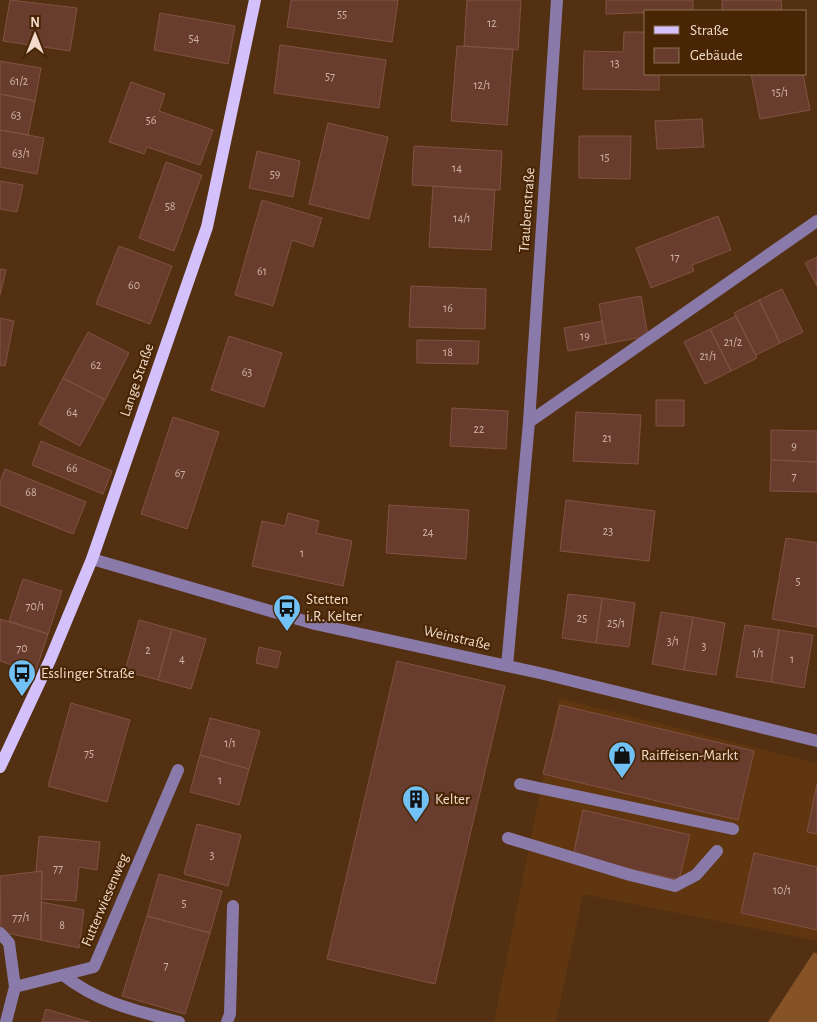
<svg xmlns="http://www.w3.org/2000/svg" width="817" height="1022" font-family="'Alegreya Sans',sans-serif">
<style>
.built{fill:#5f3610}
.green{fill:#865326}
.building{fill:#693d2e;stroke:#815243}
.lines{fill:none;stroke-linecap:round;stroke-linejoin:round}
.minor{stroke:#8a7aa9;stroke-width:12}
.major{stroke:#d4c1fb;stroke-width:12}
.labels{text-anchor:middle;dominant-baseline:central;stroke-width:4.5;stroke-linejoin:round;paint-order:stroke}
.number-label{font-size:12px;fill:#d0b4a3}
.street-label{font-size:15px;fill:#f2dbca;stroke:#482605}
.poi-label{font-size:15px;fill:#f2dbca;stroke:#482605;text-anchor:start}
</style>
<rect width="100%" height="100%" fill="#533011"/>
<path class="built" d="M559,698l258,65v178l-234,-47 -27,128h-62z"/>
<path class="green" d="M814,952l3,2v68h-49z"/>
<path class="building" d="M10,0l67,8 -7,43 -67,-10z
M291,0h107l-6,42 -105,-15z
M467,0h54l-3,50 -54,-4z
M606,0h87v11l-87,3z
M722,0h59l1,10 -60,1z
M160,13l75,13 -7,38 -74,-14z
M624,32h22v42h13v16l-76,-1 1,-38 39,1z
M280,45l106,15 -7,48 -105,-15z
M457,46l56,3 -6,76 -56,-4z
M0,61l41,7 -6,33 -35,-7z
M751,74h52l7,36 -50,9z
M131,82l34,12 -6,17 54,19 -13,35 -53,-18 -3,7 -35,-12z
M0,94l35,7 -7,34 -28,-5z
M702,119l2,28 -47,2 -2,-28z
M328,123l60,14 -19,82 -60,-15z
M0,130l44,8 -7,36 -37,-7z
M579,136h52l-1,43 -51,-1z
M414,146l88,5 -2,39 -88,-5z
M257,151l43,10 -7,36 -44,-9z
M166,162l36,13 -28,76 -35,-13z
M0,181l23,4 -6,27 -17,-3z
M433,186l62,4 -4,60 -62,-3z
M262,200l60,18 -9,29 -21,-7 -19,66 -38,-11z
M718,216l13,34 -39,15 2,6 -43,17 -15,-40z
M119,246l53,20 -22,58 -54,-20z
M817,257v29l-12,-23z
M0,269l6,1 -6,25z
M411,286l75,3 -1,40 -76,-2z
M782,289l21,43 -23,11 -21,-43z
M641,296l7,40 -42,8 -7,-40z
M759,300l21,43 -24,12 -22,-42z
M736,316l21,42 -26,13 -21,-42z
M0,318l14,3 -9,45 -5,-1z
M602,321l4,23 -38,7 -4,-23z
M710,329l21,42 -26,13 -21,-42z
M88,332l41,21 -24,47 -42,-22z
M229,336l53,17 -18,54 -53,-17z
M417,340l62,1 -1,23 -61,-1z
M63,378l42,22 -25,46 -41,-22z
M656,400h28v26h-28z
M452,408l56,3 -2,38 -56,-3z
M576,412l65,3 -3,49 -65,-3z
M173,417l46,15 -32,97 -46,-15z
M771,430l46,1v31l-46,-2z
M41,441l71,30 -9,23 -71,-29z
M771,460l46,2v30l-47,-1z
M5,469l81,33 -13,32 -73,-29v-23z
M566,500l89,11 -6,50 -89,-10z
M389,505l80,5 -3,49 -80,-6z
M288,513l31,8 -3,12 36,8 -9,45 -91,-20 10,-45 23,5z
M786,538l31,5v84l-45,-8z
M23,579l39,12 -14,43 -39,-13z
M568,594l34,4 -6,45 -34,-5z
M602,598l33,5 -6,44 -33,-4z
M661,612l32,5 -9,53 -32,-6z
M693,617l32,6 -9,52 -32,-5z
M0,619l48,15 -13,39 -35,-12z
M139,620l33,9 -14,51 -33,-9z
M745,625l34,5 -8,52 -35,-5z
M172,629l34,10 -15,50 -33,-9z
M779,630l34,5 -9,53 -33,-6z
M259,647l22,5 -4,16 -21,-5z
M397,661l108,25 -70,298 -108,-25z
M71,703l59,17 -23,82 -59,-16z
M560,705l194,46 -16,69 -195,-46z
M210,718l50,13 -11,38 -49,-14z
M200,755l49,14 -10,36 -49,-13z
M817,784v50l-10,-2z
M583,810l107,25 -11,45 -106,-24z
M197,824l44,11 -13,51 -44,-12z
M39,836l61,6 -3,28 -18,-3 -3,34 -35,-2 1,-28 -6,1z
M754,853l63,14v63l-76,-17z
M42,871l-1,69 -40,-8 -1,-56z
M159,874l63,17 -12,42 -63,-17z
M41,902l43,8 -5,38 -38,-8z
M147,916l63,17 -25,81 -63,-18z
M46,1009l44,13h-48z"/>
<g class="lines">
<path class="minor" d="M529,422l288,-201
M92,559l223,65 229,50 273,67
M507,666l22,-244 28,-422
M520,784l213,45
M508,838l122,37 45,11 21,-11 21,-24
M0,933l9,10 6,44 -9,35
M63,975c38,29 71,35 116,47
M15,987l79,-20 84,-197
M227,1022l3,-8 3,-108"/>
<path class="major" d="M0,767l50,-107 42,-101 115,-332 48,-227"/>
</g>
<defs>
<g id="bus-pin" transform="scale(1.4375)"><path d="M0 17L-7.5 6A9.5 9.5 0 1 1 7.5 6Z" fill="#72c1f5" stroke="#482605"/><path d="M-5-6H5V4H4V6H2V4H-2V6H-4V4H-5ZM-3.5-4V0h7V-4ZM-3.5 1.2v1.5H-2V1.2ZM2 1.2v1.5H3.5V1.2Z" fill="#111"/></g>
<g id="shop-pin" transform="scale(1.4375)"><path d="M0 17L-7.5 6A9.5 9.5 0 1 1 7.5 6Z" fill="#72c1f5" stroke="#482605"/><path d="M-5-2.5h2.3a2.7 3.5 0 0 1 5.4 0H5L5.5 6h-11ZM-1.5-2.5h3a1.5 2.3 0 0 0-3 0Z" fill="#111"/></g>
<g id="building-pin" transform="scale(1.4375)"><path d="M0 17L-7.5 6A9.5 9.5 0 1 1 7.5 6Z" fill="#72c1f5" stroke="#482605"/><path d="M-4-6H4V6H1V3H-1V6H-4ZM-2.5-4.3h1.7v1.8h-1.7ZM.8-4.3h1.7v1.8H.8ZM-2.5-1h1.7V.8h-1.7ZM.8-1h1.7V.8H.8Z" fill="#111"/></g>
</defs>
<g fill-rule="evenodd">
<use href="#bus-pin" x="287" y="608"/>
<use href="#bus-pin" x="22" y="673"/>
<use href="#shop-pin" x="622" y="755"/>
<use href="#building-pin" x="416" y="799"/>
</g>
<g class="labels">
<g class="number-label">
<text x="342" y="14">55</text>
<text x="492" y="23">12</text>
<text x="194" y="38">54</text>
<text x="615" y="63">13</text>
<text x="330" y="76">57</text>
<text x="19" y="81">61/2</text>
<text x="482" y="85">12/1</text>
<text x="780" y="92">15/1</text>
<text x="16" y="115">63</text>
<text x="151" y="120">56</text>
<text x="21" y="153">63/1</text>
<text x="605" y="157">15</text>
<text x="457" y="168">14</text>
<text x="275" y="174">59</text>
<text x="170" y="206">58</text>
<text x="462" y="218">14/1</text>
<text x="675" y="257">17</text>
<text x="262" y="271">61</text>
<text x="134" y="285">60</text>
<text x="448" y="308">16</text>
<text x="585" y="336">19</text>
<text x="733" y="342">21/2</text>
<text x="448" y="352">18</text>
<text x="708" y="356">21/1</text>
<text x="96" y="365">62</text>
<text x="247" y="372">63</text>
<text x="72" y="412">64</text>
<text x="479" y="429">22</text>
<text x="607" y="438">21</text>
<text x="794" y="446">9</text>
<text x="72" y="468">66</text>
<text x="180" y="473">67</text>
<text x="794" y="476">7</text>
<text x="31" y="492">68</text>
<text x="608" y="531">23</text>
<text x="428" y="532">24</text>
<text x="302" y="553">1</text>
<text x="798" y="581">5</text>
<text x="35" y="606">70/1</text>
<text x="582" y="618">25</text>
<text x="616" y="623">25/1</text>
<text x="673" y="641">3/1</text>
<text x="704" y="646">3</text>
<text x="22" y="648">70</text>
<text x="148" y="650">2</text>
<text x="758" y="653">1/1</text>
<text x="182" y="659">4</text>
<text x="792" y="659">1</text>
<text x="230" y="743">1/1</text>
<text x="89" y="753">75</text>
<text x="220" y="780">1</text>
<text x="212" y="855">3</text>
<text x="58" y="868">77</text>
<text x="782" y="890">10/1</text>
<text x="184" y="903">5</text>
<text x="21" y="917">77/1</text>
<text x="62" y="925">8</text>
<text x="166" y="965">7</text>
</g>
<g class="street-label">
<text transform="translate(527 210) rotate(-86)">Traubenstraße</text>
<text transform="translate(137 380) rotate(-71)">Lange Straße</text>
<text transform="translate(457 638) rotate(13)">Weinstraße</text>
<text transform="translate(105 900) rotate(-67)">Futterwiesenweg</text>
</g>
<g class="poi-label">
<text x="306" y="599">Stetten<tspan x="306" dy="17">i.R. Kelter</tspan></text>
<text x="41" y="673">Esslinger Straße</text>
<text x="641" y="755">Raiffeisen-Markt</text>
<text x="435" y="799">Kelter</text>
</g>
</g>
<rect x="644" y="10" width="162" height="65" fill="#482605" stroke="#8c6e54"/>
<rect x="654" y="26" width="25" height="8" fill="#d4c1fb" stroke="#8c6e54"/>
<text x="690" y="35" font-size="15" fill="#f2dbca">Straße</text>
<rect x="654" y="48" width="25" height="15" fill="#693d2e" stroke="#8c6e54"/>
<text x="690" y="60" font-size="15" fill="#f2dbca">Gebäude</text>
<g transform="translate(35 35)" stroke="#482605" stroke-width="4" paint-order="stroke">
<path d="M0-4L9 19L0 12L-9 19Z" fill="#f2dbca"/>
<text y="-8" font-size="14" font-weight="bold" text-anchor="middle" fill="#f2dbca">N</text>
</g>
</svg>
